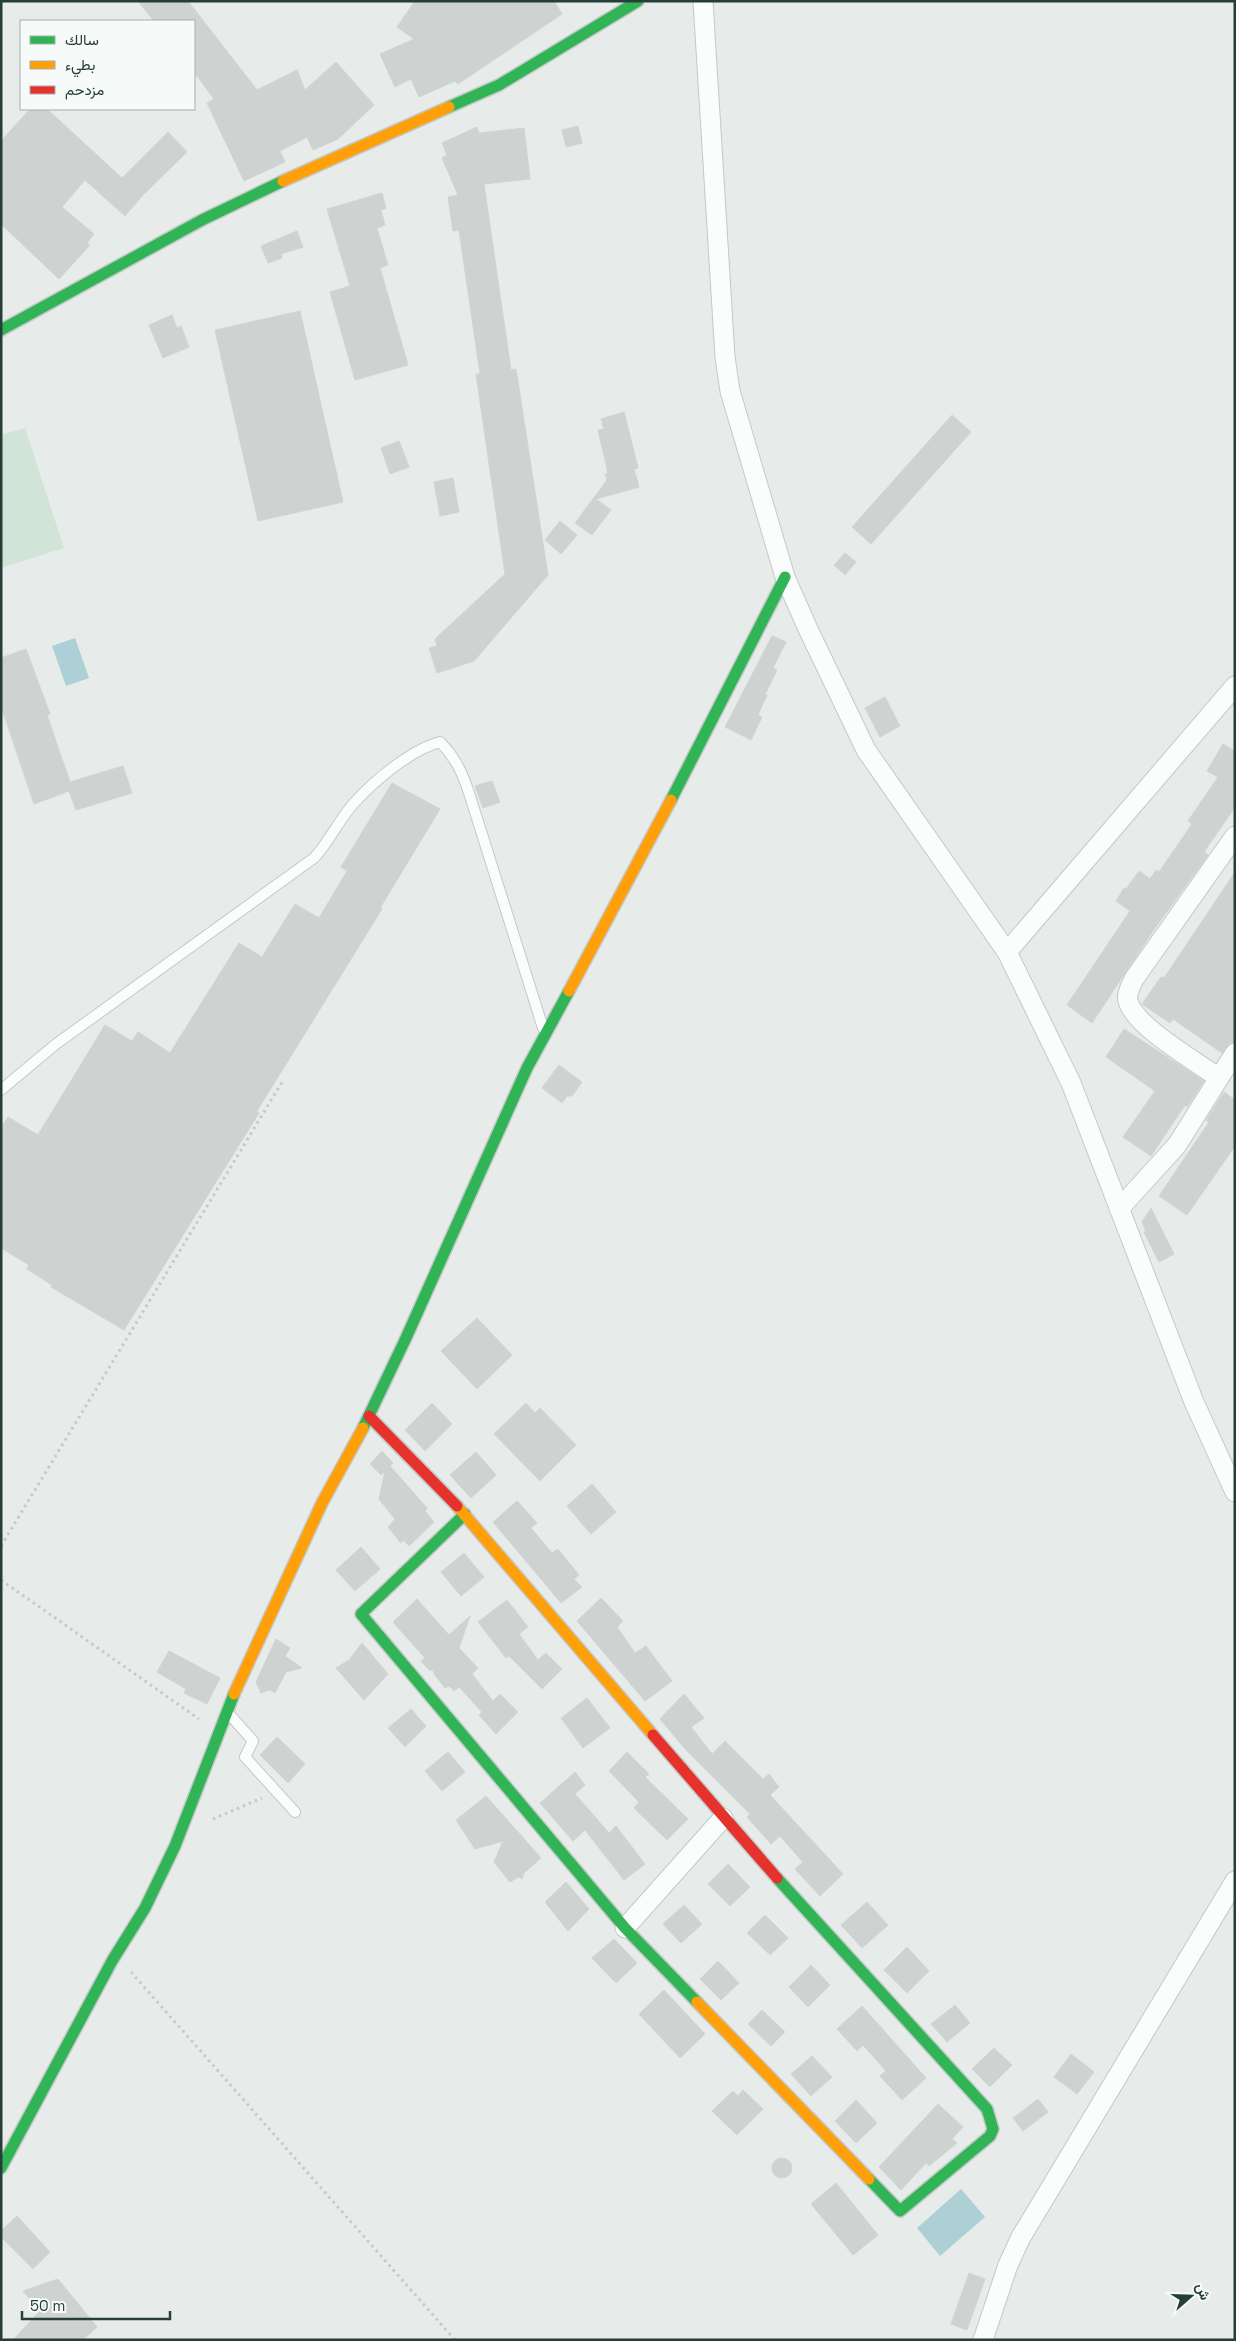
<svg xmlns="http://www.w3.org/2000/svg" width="1236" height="2341" font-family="'Space Grotesk',Vazirmatn,sans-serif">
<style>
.green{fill:#d2e3d7}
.water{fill:#acd0d5}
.building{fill:#ced3d1;stroke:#d0d4d3}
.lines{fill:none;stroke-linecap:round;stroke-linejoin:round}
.lane-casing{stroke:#c4c9c7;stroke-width:12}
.street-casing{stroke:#c4c9c7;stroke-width:21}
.fast-casing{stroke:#c3c9c7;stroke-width:14}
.slow-casing{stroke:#c3c9c7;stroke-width:14}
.jam-casing{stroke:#c3c9c7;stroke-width:14}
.path{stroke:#c3cbc7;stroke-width:3;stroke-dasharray:2.5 4;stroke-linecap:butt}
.lane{stroke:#fbfcfc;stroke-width:10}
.street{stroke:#fbfcfc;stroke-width:19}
.fast{stroke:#30b455;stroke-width:11}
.slow{stroke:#ff9f0a;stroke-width:11}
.jam{stroke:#e5322d;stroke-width:11}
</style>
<rect width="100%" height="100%" fill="#e7ecea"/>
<path class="green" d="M25,428l39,120 -63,20v-133z"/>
<path class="water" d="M75,638l14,40 -23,8 -14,-40z
M961,2189l24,28 -45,39 -23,-28z"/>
<path class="building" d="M138,1h50l69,89 40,-20 8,20 31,-28 38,43 -36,34 -25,11 -6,-13 -27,14 5,11 -41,19 -37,-78 7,-4 -20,-27v-51h-40z
M415,1h139l8,13 -104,70 -3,-3 -36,16 -8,-18 -16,8 -15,-33 34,-15 -17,-12z
M30,109h17l75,69 46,-46 19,20 -45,44 -17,20 -40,-36 -23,27 32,27 -7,9 3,2 -31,34 -58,-55v-83z
M578,126l4,17 -16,4 -4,-17z
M477,127l2,6 45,-5 6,51 -46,5 27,186 5,-1 32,206 -74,86 -37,12 -8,-25 8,-2 -2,-7 70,-65 -29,-200h4l-21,-144 -6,1 -5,-34 10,-2 -16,-37 5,-3 -5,-12z
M382,193l4,15 -5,2 4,15 -8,3 11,37 -8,3 28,97 -53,15 -25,-88 20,-6 -23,-77z
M297,231l6,16 -22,7 1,4 -14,5 -7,-17z
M300,311l43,191 -85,19 -43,-191z
M172,315l5,13 4,-2 8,21 -26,11 -14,-33z
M624,412l14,56 -4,1 5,18 -43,12 15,11 -19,25 -17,-12 32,-43 -2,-6 3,-1 -10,-43 6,-1 -3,-10z
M952,415l19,17 -100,112 -19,-17z
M399,441l10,26 -19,7 -9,-26z
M453,478l6,34 -19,4 -6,-34z
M560,521l17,14 -16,19 -16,-14z
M845,553l11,9 -11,13 -11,-10z
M772,636l14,6 -13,26 4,2 -12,25h2l-9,20 4,2 -11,23 -26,-13z
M26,649l24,65 -3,1 23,67 53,-16 9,27 -56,17 -7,-19 -35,13 -33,-98v-48z
M885,697l15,29 -20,11 -15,-29z
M1223,744l12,7v56l-31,45 4,3 -53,73 -63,95 -25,-18 63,-94 -14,-10 8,-13 2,1 13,-18 11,8 6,-9 3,2 33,-48 -4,-3 30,-44 -11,-6z
M492,781l8,21 -17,6 -8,-22z
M392,783l48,26 -60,99 2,1 -125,202 2,2 -135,217 -73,-43 1,-2 -25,-16 2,-4 -28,-17v-120l7,-11 30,18 67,-110 27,16 6,-9 32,21 69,-110 23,14 33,-53 24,14 28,-47 -6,-4z
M1235,872v170l-6,1 -7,10 -49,-34 -3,4 -28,-19 19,-27 3,1z
M1124,1029l80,52 -17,26 -2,-2 -34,51 -28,-19 32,-46 -49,-34z
M559,1065l23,17 -10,14h-5l-5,7 -20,-15z
M1224,1092l11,8v46l-48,69 -28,-19 50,-74 -3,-2z
M1151,1208l23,46 -15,8 -15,-30 2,-1 -4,-9z
M477,1318l35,37 -35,34 -36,-38z
M432,1403l20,21 -27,27 -20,-21z
M526,1403l9,10 5,-5 36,37 -36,36 -46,-47z
M382,1451l11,12 -3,3 37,42 -2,3 9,11 -25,24 -6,-6 -2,3 -13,-16 7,-8 -16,-20 6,-28 -4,4 -11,-11z
M476,1452l20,23 -25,23 -21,-23z
M592,1484l24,28 -25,22 -24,-28z
M517,1501l20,22 -6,5 21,25 6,-4 21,26 -5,4 8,8 -21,16 -68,-81z
M361,1547l19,22 -25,22 -19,-21z
M464,1553l20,24 -23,19 -20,-24z
M601,1598l22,23 -6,6 18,26 11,-7 26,35 -27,20 -68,-80z
M417,1599l32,36 21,-19 -11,32 19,20 -6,6 21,27 7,-7 18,18 -22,22 -17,-19 3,-3 -23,-25 -5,4 -5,-5 -4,2 -11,-14v-3l-5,-1 -8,-9 4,-3 -32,-36z
M507,1600l21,27 -9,7 19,26 8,-7 16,16 -20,20 -33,-33 -3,2 -28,-36z
M276,1639l14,9 -5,8 17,12 -16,4 -11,21 -5,-3 -9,3 -5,-11z
M362,1643l26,31 -24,26 -28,-32 13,-8z
M169,1651l51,27 -13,26 -23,-11 2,-4 -29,-17z
M684,1694l20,24 -13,9 21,27 13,-13 38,38 6,-5 10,13 -9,8 73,79 -23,22 -25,-27 8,-7 -23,-26 -9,8 -24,-27 3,-3 -65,-65 -25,-30z
M587,1698l23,30 -27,20 -22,-30z
M411,1709l15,17 -21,21 -17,-19z
M277,1737l28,27 -17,19 -28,-28z
M448,1752l17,20 -23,19 -17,-20z
M627,1752l22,22 -4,3 43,42 -21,21 -33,-32 5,-6 -30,-31z
M575,1772l10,13 -10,9 34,39 7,-7 29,38 -21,16 -39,-50 -12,11 -33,-38z
M486,1796l55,62 -17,15 -2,6 -4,-2 -8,5 -16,-20 9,-21 -28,8 -19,-29z
M728,1864l22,23 -20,19 -22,-22z
M566,1882l23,27 -21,22 -23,-29z
M867,1902l21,23 -26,23 -21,-23z
M684,1905l18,19 -21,19 -18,-19z
M765,1915l23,23 -18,17 -23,-22z
M614,1939l23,24 -21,20 -24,-25z
M907,1947l22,24 -22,22 -23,-23z
M718,1961l21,22 -18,17 -21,-21z
M811,1965l19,20 -22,22 -19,-20z
M664,1990l41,44 -25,24 -41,-44z
M955,2005l15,18 -23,19 -16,-18z
M862,2006l64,72 -24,22 -22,-24 6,-5 -23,-26 -6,6 -20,-22z
M762,2010l23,22 -14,14 -23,-22z
M994,2048l18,17 -22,22 -18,-18z
M1071,2054l23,18 -17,22 -23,-17z
M812,2056l20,21 -21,19 -20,-22z
M743,2090l20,19 -26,26 -25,-24 21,-20 5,5z
M1038,2099l10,13 -25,19 -10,-13z
M856,2100l21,23 -21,20 -21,-22z
M938,2104l25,23 -11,12 5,4 -28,23 -3,-3 -25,27 -22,-23z
M772 2168a10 10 0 1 1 20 0a10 10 0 1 1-20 0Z
M836,2183l42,52 -25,20 -42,-51z
M17,2216l33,36 -17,17 -32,-32v-6z
M969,2273l16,6 -18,51 -16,-6z
M58,2279l39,48 -14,13h-70l27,-29 -17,-20z"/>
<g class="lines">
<g class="lane-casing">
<path id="lane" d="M1,1090l55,-46 258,-186c16,-17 25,-39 41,-56 21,-23 56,-52 85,-60 16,16 23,32 30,54l73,232
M229,1714l24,27 -8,16 50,55"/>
</g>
<g class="street-casing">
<path id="street" d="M703,1l22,356 5,34 55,186 23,52 58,121 141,202 64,131 123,319 41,90
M1235,836l-101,143c-3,7 -8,15 -6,22 6,25 69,61 91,77l16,-25
M1007,952l228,-266
M1119,1209l58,-64 42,-67
M625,1928l98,-110
M983,2340l25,-75 13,-28 214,-356"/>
</g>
<g class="fast-casing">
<path id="fast" d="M449,107l50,-22 139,-84
M1,330l201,-110 81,-39
M671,800l114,-223
M363,1428l43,-90 121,-270 42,-77
M465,1514l-104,100 264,314 72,74
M777,1878l210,231 6,20 -3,7 -90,75 -31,-32
M1,2168l111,-207 33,-53 30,-62 59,-152"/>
</g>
<g class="slow-casing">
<path id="slow" d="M283,181l166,-74
M569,991l102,-191
M457,1506l196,229
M234,1694l88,-191 41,-75
M697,2002l172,177"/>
</g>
<g class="jam-casing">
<path id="jam" d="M369,1416l88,90
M653,1735l124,143"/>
</g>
<path class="path" d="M1,1546l283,-467
M1,1580l198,139
M213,1819l49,-21
M131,1972l324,368"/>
<use href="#lane" class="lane"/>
<use href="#street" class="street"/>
<use href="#fast" class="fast"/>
<use href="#slow" class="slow"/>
<use href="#jam" class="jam"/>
</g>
<rect width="1236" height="2341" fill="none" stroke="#263e37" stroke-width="5"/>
<rect x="20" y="20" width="175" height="90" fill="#f6faf8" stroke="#a3afab"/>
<rect x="30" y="36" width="25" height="8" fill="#30b455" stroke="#a3afab"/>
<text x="65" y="45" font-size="15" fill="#263e37">سالك</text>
<rect x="30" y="61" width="25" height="8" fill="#ff9f0a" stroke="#a3afab"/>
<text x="65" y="70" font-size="15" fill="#263e37">بطيء</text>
<rect x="30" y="86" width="25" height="8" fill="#e5322d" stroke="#a3afab"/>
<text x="65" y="95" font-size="15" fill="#263e37">مزدحم</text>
<g transform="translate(1191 2296) rotate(70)" stroke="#f6faf8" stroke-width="4" paint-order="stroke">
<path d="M0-4L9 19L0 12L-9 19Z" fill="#263e37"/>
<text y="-8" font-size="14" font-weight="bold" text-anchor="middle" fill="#263e37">ش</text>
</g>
<path d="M22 2311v8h148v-8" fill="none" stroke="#263e37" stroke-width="2.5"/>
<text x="30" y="2311" font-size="15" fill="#263e37" stroke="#f6faf8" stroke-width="4" paint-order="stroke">50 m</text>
</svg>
